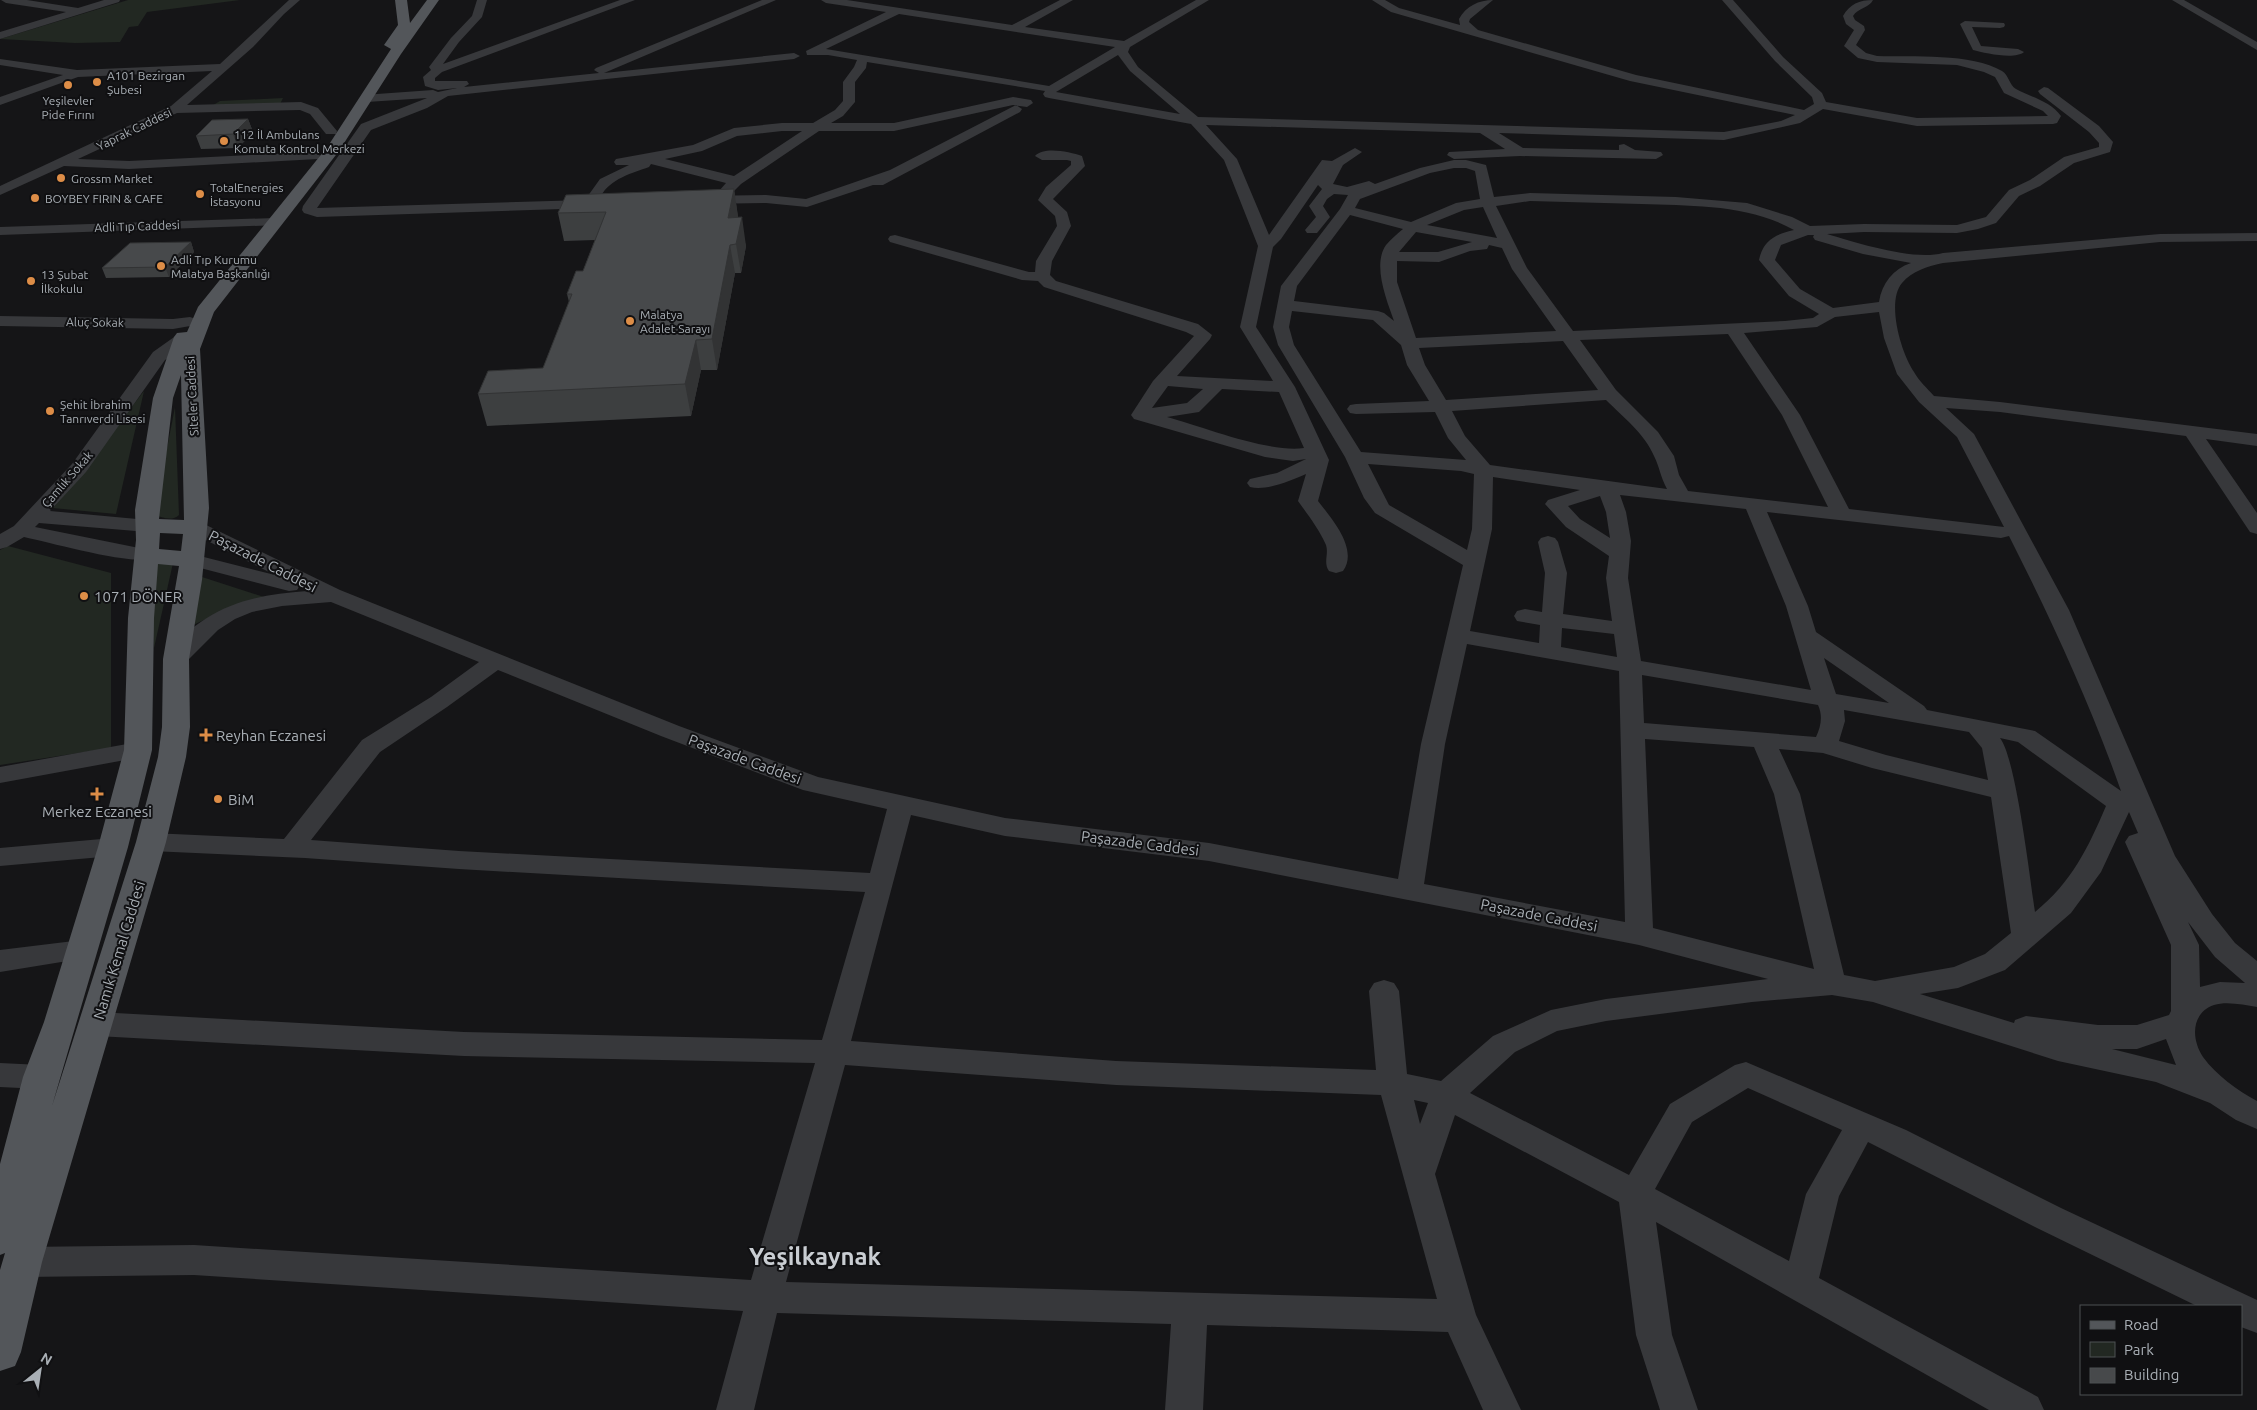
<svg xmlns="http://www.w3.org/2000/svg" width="2257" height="1410" font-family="Ubuntu,sans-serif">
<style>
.green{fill:#222822}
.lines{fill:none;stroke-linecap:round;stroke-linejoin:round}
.minor{fill:#37383b;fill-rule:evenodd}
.major{fill:#53565a;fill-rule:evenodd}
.wall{fill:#3d3f40}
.shaded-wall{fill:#323334}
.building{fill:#47494b;stroke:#323334}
.poi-dot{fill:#dd8d47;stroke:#101012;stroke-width:2}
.labels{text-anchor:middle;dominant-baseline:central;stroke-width:4;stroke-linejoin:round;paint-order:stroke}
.far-poi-label{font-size:12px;fill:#a9afb5;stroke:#101012;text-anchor:start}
.far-street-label{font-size:12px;fill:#a9afb5;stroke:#101012}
.street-label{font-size:15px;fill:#a9afb5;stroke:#101012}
.poi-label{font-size:15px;fill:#a9afb5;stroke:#101012;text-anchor:start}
.near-district-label{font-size:24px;font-weight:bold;fill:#c9cdd2;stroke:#101012}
</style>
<rect width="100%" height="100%" fill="#151517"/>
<path class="green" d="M128,0h112l-93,12 -9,14 -9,1 -9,15 -45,1 -75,-4z
M283,98l-3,6 -70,3 10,-6z
M144,391l-28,123 -63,-6z
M175,407l4,108c-7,7 -17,2 -25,0z
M8,546l103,27v175l-111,17v-215z
M149,561l24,2 -19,85z
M202,577l65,21 -39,11 -35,16z"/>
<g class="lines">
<path class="minor" d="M1,0h26l51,8 26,-8h16l-1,2 -119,37v-7l66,-20 -60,-9z
M289,0h11l-16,14 -31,33 -66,58 114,-3 17,6 19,23 -1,3h-10l-16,-20 -10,-4 -123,3 -99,46 51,2 184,-9 5,1 2,3 -2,3 -189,10 -65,-3 -64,29v-9l171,-80 41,-35 -134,6 -78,28v-8l63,-22 -63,-10v-6l77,11 143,-6z
M477,0h10l-5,17 -23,25 -16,22 177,-64h15l-193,72 -7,6v3h32l2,3 -5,3 135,-14 -5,-3 2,-2 166,-68h14l-172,73 190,-20 6,3 -6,3 -346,37 -21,12 -56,22 -54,78 268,-8 15,-21 29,-14h-13l-2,-3 2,-3 77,-14 41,-17 48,-5h31l22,-13 8,-9v-19l11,-15 3,-7 -29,-5h-21l-1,-4 80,-39 -60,-9 -5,-3h26l165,25 48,-25h13l-48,27 99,14 72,-41h13l-79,47 -2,5 10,15 60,50 526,15 57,-11 14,-6 -165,-34 -239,-69 -19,-12h13l14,8 61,17 -1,-6c7,-13 20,-19 34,-19l-23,19 -1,3 9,8 158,45 168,35 10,-6 -2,-7 -37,-36 -53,-61h11l50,57 39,36 4,9 91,16 131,-2 -5,-5 -39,-18 -9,-16 -11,-5 -27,-7 -80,-3 -19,-4 -14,-12 10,-16 -8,-6 -3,-8c7,-12 16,-16 30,-16 -4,8 -15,8 -20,16l2,4 9,6 1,4 -9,15 10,8 11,3c35,1 95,-3 125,15 7,4 7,14 14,18 15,8 34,12 45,27l-4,7 -4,1 -136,2 -94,-17 -23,14 -76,17 -225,-7 24,15 96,2v-5l5,-1 11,6 26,2 2,3 -7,4 -136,-3 -66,3 -7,-4 2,-3 56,-3 -25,-16 -274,-8 31,34 32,76 53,-75 10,1 23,-13 7,4 -19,13 -10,19 14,3 22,-6 6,3 45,-16 34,-8h12l20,5 8,32 36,-4 146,4 71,6 45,14 18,9 54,-2 93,1 29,-8 23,-27 21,-10 34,-23 35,-10v-4l-10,-11 -49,-38 -2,-3 6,-4 4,1 51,38 14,16 -3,10 -36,11 -34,23 -21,10 -23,27 -18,6 -21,4 -93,-1 -37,2c31,9 86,27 116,19l217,-19 97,-1v8l-97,1 -217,21c-15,3 -31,8 -41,20 -16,19 -1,70 12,89 5,9 13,16 20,24l66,6 257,32v12l-51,-7 51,74v21l-7,-2 -64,-96 -186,-24 -54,-4 28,26 95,176 106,246 37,58 23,29 22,18v46c-13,-2 -30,-6 -43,-2 -23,8 -23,34 -11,52 14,19 34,33 54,44v28l-21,-9 -26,-17 -54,-21 -98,-21 -185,-59 -41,-7 -80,7 -146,19 -49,10 -42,21 -45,41 159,82 41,-71 65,-39 11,-3 160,68 155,78 196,92v33l-16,-6v-21h-44l-160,-78 -169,-86 -29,54 -20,82 219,119 6,13h-55l-333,-188 16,113 26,75h-38l-24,-75 -17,-133 -164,-87 -20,59 41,141 45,95h-38l-35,-78 -241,-7 -4,85h-38l6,-86 -394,-11 -23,97h-38l27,-99 -549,-36 -172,2 -12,-4 -5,-11 5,-11 12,-4 172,-2 557,35 64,-217 -351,-7 -367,-20 -11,-4 -4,-8 4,-8 11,-4 367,20 358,8 43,-148 -406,-23 -154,-11 -154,-7 -9,-3 -4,-6 4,-6 9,-3 133,6 78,-99 69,-43 48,-35 -148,-60 -49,4 -30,6 -17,7 -17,11 -34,34 -8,2 -8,-2 -3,-5c35,-51 83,-64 142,-68l-8,-4 -2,3 -8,1 -104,-27 -4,-4 4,-4 7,-2 83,21 -87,-44 -3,-4 3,-4 7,-2 7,2 138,67 339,136 139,51 187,41 204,25 189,36 23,-135 42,-179 -88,-52 -11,-15 -19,-41 -67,-112 -5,-18 8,-41 59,-77 8,-14 -14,-1 -7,5 -4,7 7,11 -13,16h-10l-2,-3 11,-13 -7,-11 13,-17 -4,-4 -37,54 -8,8 -17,80 39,60 34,73 -11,41c13,17 41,48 25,70l-7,2 -7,-2c-6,-8 0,-17 -3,-26 -7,-16 -18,-30 -28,-44l8,-27c-16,7 -39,17 -56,13l-3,-4 3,-4 27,-6 29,-14 -13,2 -28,-4 -131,-38 -3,-4 22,-34 41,-45 -8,-4 -142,-45 -6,-6 -16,-1 -132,-38 -2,-3 2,-3 5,-1 134,37h6l1,-11 21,-35 -2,-10 -17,-16 8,-13 25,-22v-4l-4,-1h-25l-7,-4c9,-10 35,-4 47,0l3,10 -32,33 14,13 4,14 -19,35 -2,14 6,6 142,43 14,11 -2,4 -33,37 96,5 -33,-54 18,-81 -34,-86 -33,-36 -142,-26 -4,-1 -2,-3 2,-3 -178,-29 -1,6 -11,14v20l-12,14 -12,7h63l119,-26 18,3 2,3 -6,4 -14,-2 -119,26h-75l-78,53 -10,10 -5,1 -7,-4 7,-8 -75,-19 -2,3c-17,6 -39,12 -48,29 -3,5 0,6 -3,11l-5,1 -276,9 -13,-4 -2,-3 1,-4 58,-82 66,-26 -60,4 -4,-1 -2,-3 2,-3 70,-5 5,2 19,-4 -19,2 -13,-4 -2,-9 8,-7 -2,-3 22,-29 21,-22zM899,14l216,33 -66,39 -223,-37zM1118,55l12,16 50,43 -124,-22zM782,131h20l-68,45 -69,-17 37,-8 35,-15zM1454,168h12l9,3 5,28 -24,4 -45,19 -56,-14 5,-9 70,-26zM1530,201c37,1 74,2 111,3 51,2 107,0 153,26 -18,4 -31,10 -35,30l30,36 30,18 -6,4 -28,3 -212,10 -46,-63 -31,-62zM1483,207l14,31 -70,-13 37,-15zM1350,215l53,14c-6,5 -12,10 -17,16 -14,20 1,56 8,76l-10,-8 -6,-2 -84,-10 3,-15zM1416,232l56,10 -34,10h-39zM1808,235h6l-1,2 2,3 48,14 48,9c-18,6 -29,20 -32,39l-46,6 -33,-19 -25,-29 6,-15zM1489,245l13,3 10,21 44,62 -140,7 -19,-56v-21l42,1 31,-11 17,-2zM1292,311l81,9 28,25 6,20 22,36 -73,3 -6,1 -3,4 3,4 6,1 79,-2 13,26 18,22 -105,-8 -67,-107 -5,-18zM1879,312l5,26 13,36 22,28 38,35 47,90 -155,-18 -49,-94 -56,-82 73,-6 18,-10zM1728,334l54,81 46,92 -140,-16 -9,-16 -5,-19 -16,-24 -42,-42 -36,-50zM1563,341l35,49 -152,10 -21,-35 -6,-17zM1168,386l35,3 -16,14 -35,5zM1222,389l57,3 25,56c-36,5 -100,-21 -137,-31l32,-5zM1606,400c16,16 39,34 48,56 6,12 6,20 13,33l-177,-24 -25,-29 -13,-25zM1368,464l93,7 13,3 -2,55 -5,21 -78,-45zM1493,477l87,13 -32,10 -3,4 21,23 43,29 -3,22 6,43 -49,-7 4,-41 -9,-31 -3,-4 -7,-2 -7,2 -3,4 7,31 -3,39 -17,-3 -8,2 -3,5 3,5 23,4 -1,18 -69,-12 22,-102zM1620,495l126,14 40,97 25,84 -170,-29 -13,-83 3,-37 -5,-29zM1600,496l6,16 4,26 -30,-19 -12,-13zM1767,512l234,26 8,-2c42,83 81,167 112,255l-86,-60 -108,-21 -3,-4 -108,-74 -8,-26zM1562,628l52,6 3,23 -56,-10zM1467,644l152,27 6,251 -201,-38 21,-140zM1824,658l65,45 -53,-9zM498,670l163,66 142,54 84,19 -17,64 -411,-22 -148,-11 69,-88 67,-45zM1642,675l176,30c5,11 3,21 -2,32l-172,-14zM1844,710l125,22 13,16 6,32 -102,-25 -47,-14 6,-20zM2000,738l18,4 88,64c-18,42 -34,76 -71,106 -5,-32 -19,-154 -35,-174zM1645,739l109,8 20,47 40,175 -161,-41zM1779,749l44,4 49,15 119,29 20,136 -26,21 -31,13 -79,14 -31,-6 -44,-181zM2129,812l9,21 -9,3 -4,6 46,103v66l-2,4 -32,10h-39l-72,-9 -11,4 -1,3 -94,-29 38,-6 47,-18 66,-57 30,-41zM911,815l94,21 204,25 430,84 129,34 -162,20 -55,11 -58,26 -52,45 -34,-7 -8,-83 -5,-8 -10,-3 -10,3 -5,8 7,79 -260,-9 -265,-20zM2188,922l27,35 30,26 -25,-1 -20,5 -1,-42zM2166,1039l10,26 -64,-16h25zM845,1065l271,20 265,10 56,204 -651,-17zM1748,1088l94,42 -36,64 -17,67 -134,-72 37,-67zM1414,1100l14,3 -8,21z
M2172,0h12l73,42v8z
M1965,21l39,2 1,2 -1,2 -4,1 -28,-1 9,19 37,3 6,3c-9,8 -40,1 -51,-2l-13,-26z
M1016,105l6,4 -2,3 -137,73h-10l-66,22 -41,-4 -62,1 -7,-4 7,-4 62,-1 40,4 84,-29z
M274,218l5,1 2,3 -2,3 -279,10v-8z
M0,316l173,3 17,-2 6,2 2,3 -2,3 -23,4 -173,-3z
M183,334l6,1 2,4 -2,4 -24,17 -79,112 -36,39 98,9 7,2 3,4 -3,4 -7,2 -109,-9 -4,4 119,24 3,4 -3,4c-24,6 -102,-16 -130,-22l-17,10 -7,2v-15l14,-8 58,-62 81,-112 24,-17z
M138,742l9,2 3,6 -3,6 -147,27v-16z
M113,838l9,3 4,6 -4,6 -9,3 -113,10v-18z
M82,940l10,3 4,7 -4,7 -92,15v-22z
M0,1063l41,2 11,3 4,9 -4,9 -11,3 -41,-2z"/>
<path class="major" d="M395,0h12l3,23 17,-23h12l-38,54 -62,97 -125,161 -14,37 9,159 -7,72 -13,79 1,68 -4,30 -20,85 -124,420 -21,90 -6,14 -15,5v-101l5,-17 -5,2v-91l23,-87 21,-55 54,-175 26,-97 4,-132 8,-78 -1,-30 18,-112 21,-61 3,-4 10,-1 11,-25 130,-161 63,-97 -7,-4 14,-20zM181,375l3,145 -25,-1 14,-121zM160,533l23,1 -2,17 -22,-2zM158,564l21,2 -16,93 -1,68 -4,30 -22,85 -84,264 76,-259 24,-97 2,-132z"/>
</g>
<path class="wall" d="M248,119l5,13 -15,16 -37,1 -5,-13z
M734,189l4,29 8,28 -5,27h-6l-18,97h-16l-10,46 -204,10 -9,-32 65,-26 26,-66 -2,-8 16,-23 12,-31 -31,1 -6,-28z
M191,242l3,10 -25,25 -63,1 -4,-10z"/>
<path class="shaded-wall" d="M248,119l5,13 -15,16 -5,-14z
M734,189l4,27 -6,30 -4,-28z
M742,217l4,29 -5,27 -5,-29z
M191,242l3,10 -25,25 -4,-10z
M730,245l5,28 -18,97 -5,-31z
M696,340l5,30 -10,46 -6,-32z"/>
<path class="building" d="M248,119l-15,15 -37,2 16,-16z
M734,189l-6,29 14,-1 -6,27 -6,1 -18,94 -16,1 -11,44 -207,10 10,-23 55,-3 29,-74h-5l9,-23h7l23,-59 -48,1 8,-18z
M191,242l-26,25 -63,1 28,-25z"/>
<g class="poi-dot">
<circle cx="97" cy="82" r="5"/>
<circle cx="68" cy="85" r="5"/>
<circle cx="224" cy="141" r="5"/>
<circle cx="61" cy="178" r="5"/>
<circle cx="200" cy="194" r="5"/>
<circle cx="35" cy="198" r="5"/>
<circle cx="161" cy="266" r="5"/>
<circle cx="31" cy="281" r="5"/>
<circle cx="630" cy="321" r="5"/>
<circle cx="50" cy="411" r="5"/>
<circle cx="84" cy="596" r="5"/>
<path d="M203.5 727.5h5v5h5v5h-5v5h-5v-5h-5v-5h5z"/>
<path d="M94.5 786.5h5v5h5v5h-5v5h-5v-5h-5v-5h5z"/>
<circle cx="218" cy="799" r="5"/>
</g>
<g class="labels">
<g class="far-poi-label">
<text x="107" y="75">A101 Bezirgan<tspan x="107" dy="14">Şubesi</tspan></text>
<text x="68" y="100" text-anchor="middle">Yeşilevler<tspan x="68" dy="14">Pide Fırını</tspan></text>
<text x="234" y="134">112 İl Ambulans<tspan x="234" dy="14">Komuta Kontrol Merkezi</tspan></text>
<text x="71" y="178">Grossm Market</text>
<text x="210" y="187">TotalEnergies<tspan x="210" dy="14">İstasyonu</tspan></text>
<text x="45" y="198">BOYBEY FIRIN &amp; CAFE</text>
<text x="171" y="259">Adli Tıp Kurumu<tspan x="171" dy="14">Malatya Başkanlığı</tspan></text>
<text x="41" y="274">13 Şubat<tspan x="41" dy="14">İlkokulu</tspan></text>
<text x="640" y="314">Malatya<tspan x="640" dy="14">Adalet Sarayı</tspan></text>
<text x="60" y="404">Şehit İbrahim<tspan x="60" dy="14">Tanrıverdi Lisesi</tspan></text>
</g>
<g class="far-street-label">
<text transform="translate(134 129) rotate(-26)">Yaprak Caddesi</text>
<text transform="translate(137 226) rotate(-2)">Adli Tıp Caddesi</text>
<text transform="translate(95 322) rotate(1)">Aluç Sokak</text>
<text transform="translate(192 396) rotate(-93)">Siteler Caddesi</text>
<text transform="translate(67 479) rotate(-49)">Çamlık Sokak</text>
</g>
<g class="street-label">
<text transform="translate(263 561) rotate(27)">Paşazade Caddesi</text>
<text transform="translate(745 759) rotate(20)">Paşazade Caddesi</text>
<text transform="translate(1140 843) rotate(7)">Paşazade Caddesi</text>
<text transform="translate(1539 915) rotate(11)">Paşazade Caddesi</text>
<text transform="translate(119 950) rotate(-73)">Namık Kemal Caddesi</text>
</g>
<g class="poi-label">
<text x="94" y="596">1071 DÖNER</text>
<text x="216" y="735">Reyhan Eczanesi</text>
<text x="228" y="799">BiM</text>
<text x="97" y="811" text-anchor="middle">Merkez Eczanesi</text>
</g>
<g class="near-district-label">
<text x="815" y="1256">Yeşilkaynak</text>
</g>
</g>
<rect x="2080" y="1305" width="162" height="90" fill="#101012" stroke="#4d5053"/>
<rect x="2090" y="1321" width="25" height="8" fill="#53565a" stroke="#4d5053"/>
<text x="2124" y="1330" font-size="15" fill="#a9afb5">Road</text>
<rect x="2090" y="1342" width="25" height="15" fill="#222822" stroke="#4d5053"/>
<text x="2124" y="1355" font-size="15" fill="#a9afb5">Park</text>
<rect x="2090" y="1368" width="25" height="15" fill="#47494b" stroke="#4d5053"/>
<text x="2124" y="1380" font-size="15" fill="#a9afb5">Building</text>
<g transform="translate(40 1370) rotate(30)" stroke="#101012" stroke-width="4" paint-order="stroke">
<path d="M0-4L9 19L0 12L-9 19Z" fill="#a9afb5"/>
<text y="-8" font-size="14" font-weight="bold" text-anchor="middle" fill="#a9afb5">N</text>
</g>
</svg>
